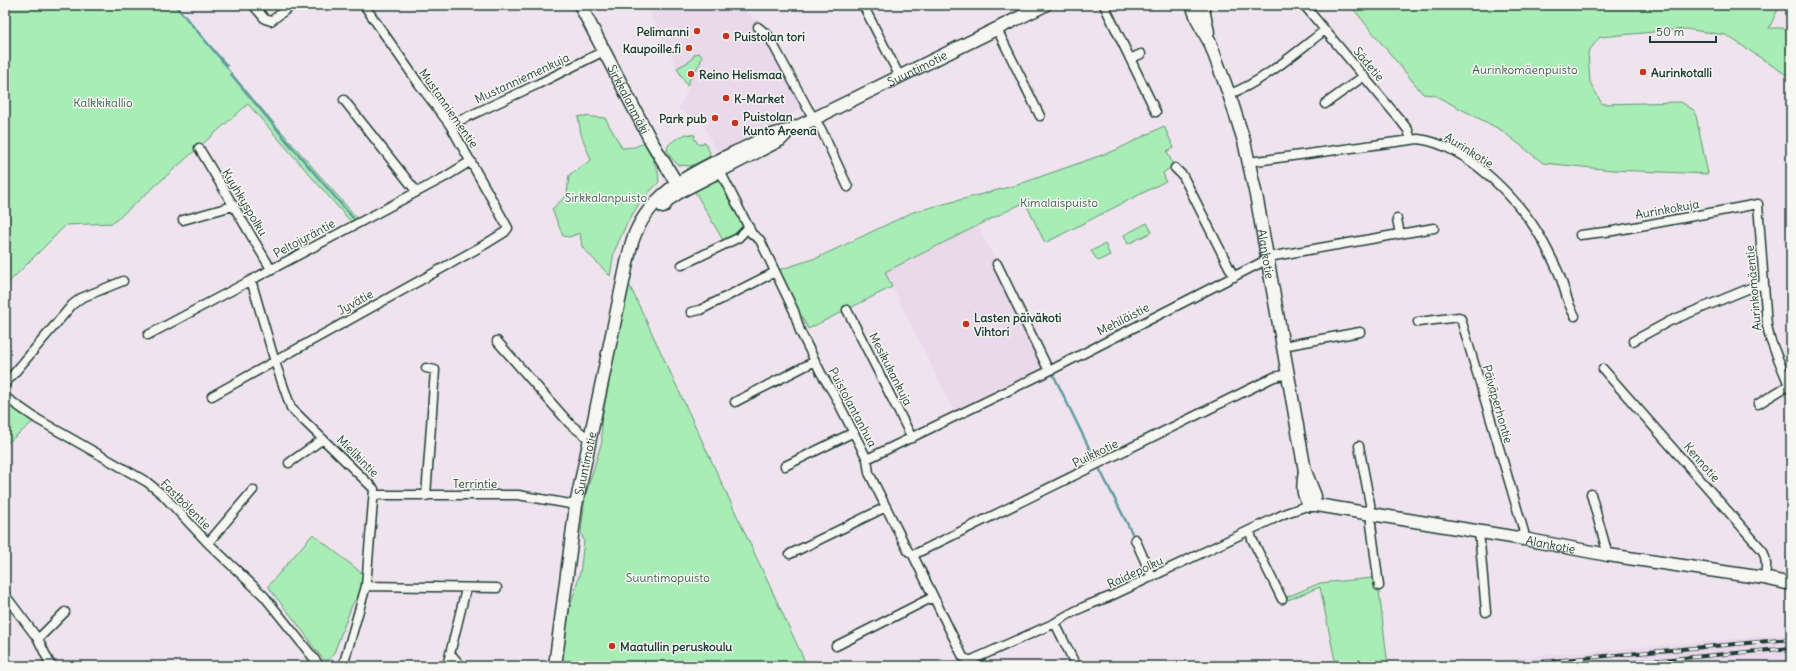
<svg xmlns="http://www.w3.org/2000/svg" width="1796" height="671" font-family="Delius,sans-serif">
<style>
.built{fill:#ead8eb}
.green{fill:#a8ecb6;stroke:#649475}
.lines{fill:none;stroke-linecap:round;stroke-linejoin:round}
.stream{stroke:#609ba1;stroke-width:2.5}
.street-casing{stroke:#1f3d34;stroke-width:11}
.secondary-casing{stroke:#1f3d34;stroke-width:15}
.street{stroke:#f6f6f2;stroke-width:8}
.secondary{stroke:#f6f6f2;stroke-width:12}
.rail-casing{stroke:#1f3d34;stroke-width:4}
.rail{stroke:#f6f6f2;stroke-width:2.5;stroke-dasharray:8;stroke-linecap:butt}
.poi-dot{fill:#c8321e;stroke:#f6f6f2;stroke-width:1.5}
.labels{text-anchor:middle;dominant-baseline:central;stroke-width:3;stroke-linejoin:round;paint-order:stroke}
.poi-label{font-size:12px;font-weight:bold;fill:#1f3d34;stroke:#f6f6f2;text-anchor:start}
.street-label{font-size:12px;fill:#1f3d34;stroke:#f6f6f2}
.park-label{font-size:12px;fill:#3a604e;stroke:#f6f6f2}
</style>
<rect width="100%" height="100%" fill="#efe4ee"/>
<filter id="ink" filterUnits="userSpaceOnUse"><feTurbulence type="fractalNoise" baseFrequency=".025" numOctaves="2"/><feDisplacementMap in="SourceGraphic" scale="8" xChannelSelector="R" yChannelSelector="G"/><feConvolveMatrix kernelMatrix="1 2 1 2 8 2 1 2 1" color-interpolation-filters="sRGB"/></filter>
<g filter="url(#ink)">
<path class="built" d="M646,5h93l22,20 40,84 -80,43 -7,-5 -11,-23 -25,-15 7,-13 6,-19 10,-16h-10l-14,7z
M978,226l17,34 -3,2 49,99 1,5 -5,5 -82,42 -70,-141z
M1791,634v32h-354l111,-11z"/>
<path class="green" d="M5,5h170l78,94 104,119 -6,4 -103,-118 -135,119 -47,2 -56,56 -5,8z
M1350,5h430l-11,23h14l8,8v42l-65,-43 -41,-6 -85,8 -12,15 2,30 12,22 79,-2 14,9 13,63 -96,-4 -69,-7 -42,-33 -67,-35 -11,-1z
M699,53l3,4c-2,10 -12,19 -15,29l-10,-18 13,-7 5,-7z
M582,116l23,2 17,30 13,-1 10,-5 13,29 1,11 -19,20 -13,21 -13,29 -4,24 -28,-29 -2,-14 -11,4 -6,-1 -11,-27 15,-14 2,-20 22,-15 -10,-26 -3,-17z
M1164,126l10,22 -7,3 6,14 -3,3 -7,5 3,8 -121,62 -20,-41 -140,70 7,15 -84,42 -29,-59 40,-13 94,-45 104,-27 99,-35z
M686,134l9,1 -1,3 5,7 6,-3 5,11 -1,4 -18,9 -13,-1c-18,-18 -12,-21 8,-31z
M710,181h8l4,5 21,40 -6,9 -13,7 -30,-52z
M1147,223l5,9 -24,12 -4,-9z
M1105,244l5,11 -12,6 -7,-10z
M628,282l22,47 157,337h-246l8,-56 11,-37 4,-32 -3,-8 4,-36 17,-56 -1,-18z
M5,402l28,20 -28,23z
M313,534l50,40 -3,19 -8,12 -18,48 -3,5 -5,3c-12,-10 -17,-23 -27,-35 -10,-14 -22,-26 -31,-40z
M1373,578l1,8 5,5 9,75h-52l-16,-79 -32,13 -1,-3 33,-14z"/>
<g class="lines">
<path class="stream" d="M175,5l52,61
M231,74l54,65 68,79
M1053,374l42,86
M1100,470l32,63"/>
<g class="street-casing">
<path id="street" d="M253,5l12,14 6,2 21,-16
M863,5l37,72
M1104,5l52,107
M1304,5l97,116 7,9 3,10
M758,27l10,8 40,74 13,20 27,58
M997,29l43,87
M1130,59l11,-5
M1229,94c31,-10 70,-44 96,-64
M344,100l72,91
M1325,104l39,-28
M450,125l88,-41 66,-33
M199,148l72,121
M1249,162l169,-23c51,6 107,66 129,110 5,10 12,22 15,33 4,12 6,23 13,34
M718,167l34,67 8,6 34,71 6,20 21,42 14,23 32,63 2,14 39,78 5,4 50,102 7,4 4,-2 81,-36c17,-12 35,-19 54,-26l177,-84 24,-8
M1175,168l8,8 51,101
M1397,219l3,15
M183,220l50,-14
M1580,235l33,-4 145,-27 9,121 3,14 21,51
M997,264l52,107
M682,265l56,-27 11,-11
M251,280l24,82 16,46 83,81 -8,97 -23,80
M847,310l65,128
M691,312l9,-2 75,-38
M1418,322l41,-5 2,2 63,213v7
M148,335l297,-158 26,-16
M497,341l73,83 19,15
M1633,341l37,-20 85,-35 9,-1
M1283,346l77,-14
M1603,369l160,182c4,10 4,17 1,27
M5,384l67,-79 9,-7 42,-17
M212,396l272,-151 21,-13 3,-4 -58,-103 -31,-41 -55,-79
M5,397l32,22 110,63 16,13 45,48 56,53 56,70
M735,402l80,-41
M1758,404l31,-19
M1359,446l12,63v15l8,62
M867,459l182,-88 225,-115 160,-28
M289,463l34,-24
M785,466l69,-34
M1591,494l17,61
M374,495h144l58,10
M426,496l9,-126 -9,-2
M1250,531l2,8 30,60
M1479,531l7,81
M1135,539l17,38
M208,543l45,-53
M790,554l96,-47
M913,555l361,-178 14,-3
M366,586l131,2
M5,595l33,44 13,27
M1055,623l21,43
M38,639l27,-27
M836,646l97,-49
M450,653l11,13
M447,666l19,-77"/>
</g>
<g class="secondary-casing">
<g id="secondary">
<path id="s1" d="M580,5l71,136 29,48"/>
<path id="s2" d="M1192,5l7,18 11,20 19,51 15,47 13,59 48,271 10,25 -5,9"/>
<path d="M1202,5l6,27"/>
<path d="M663,207l6,-8 12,-8 99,-51 5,-5"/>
<path d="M1305,471c-2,14 -4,23 5,34"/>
<path id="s3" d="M1310,505h7l207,34 84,16 156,23 27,6"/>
<path id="s4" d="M555,666l21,-161 51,-242c2,-9 4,-20 8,-29 18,-44 63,-64 103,-83 16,-7 32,-18 51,-20l256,-126"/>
</g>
</g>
<use href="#street" class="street"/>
<use href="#secondary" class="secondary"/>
<g class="rail-casing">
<path id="rail" d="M1497,666l294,-27
M1596,666l195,-18
M1757,666l34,-3"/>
</g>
<use href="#rail" class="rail"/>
</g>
</g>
<g class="poi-dot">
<circle cx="697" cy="31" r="4"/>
<circle cx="726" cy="36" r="4"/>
<circle cx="689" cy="48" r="4"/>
<circle cx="1643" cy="72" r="4"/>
<circle cx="691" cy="74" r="4"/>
<circle cx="726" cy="98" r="4"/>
<circle cx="715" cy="118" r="4"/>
<circle cx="735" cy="123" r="4"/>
<circle cx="966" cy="324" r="4"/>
<circle cx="612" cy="646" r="4"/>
</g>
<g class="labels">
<g class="poi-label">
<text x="689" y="31" text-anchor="end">Pelimanni</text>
<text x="734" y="36">Puistolan tori</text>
<text x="681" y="48" text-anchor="end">Kaupoille.fi</text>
<text x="1651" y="72">Aurinkotalli</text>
<text x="699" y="74">Reino Helismaa</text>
<text x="734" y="98">K-Market</text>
<text x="743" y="116">Puistolan<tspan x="743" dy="14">Kunto Areena</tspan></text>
<text x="707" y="118" text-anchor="end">Park pub</text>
<text x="974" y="317">Lasten päiväkoti<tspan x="974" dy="14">Vihtori</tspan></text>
<text x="620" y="646">Maatullin peruskoulu</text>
</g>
<g class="street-label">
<text transform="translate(1369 64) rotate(50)">Sädetie</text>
<text stroke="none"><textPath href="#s4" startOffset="773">Suuntimotie</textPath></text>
<text transform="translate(522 78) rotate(-25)">Mustanniemenkuja</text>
<text stroke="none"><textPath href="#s1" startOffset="106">Sirkkalanmäki</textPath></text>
<text transform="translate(449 108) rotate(55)">Mustanniementie</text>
<text transform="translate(1469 150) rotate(32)">Aurinkotie</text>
<text transform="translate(245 202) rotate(59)">Kyyhkyspolku</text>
<text transform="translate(1667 209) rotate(-10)">Aurinkokuja</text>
<text transform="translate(304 238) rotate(-28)">Peltojyräntie</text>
<text stroke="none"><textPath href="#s2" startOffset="261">Alankotie</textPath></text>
<text transform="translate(1753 288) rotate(-95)">Aurinkomäentie</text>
<text transform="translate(355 302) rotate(-29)">Jyvätie</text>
<text transform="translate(1123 319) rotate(-27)">Mehiläistie</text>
<text transform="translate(891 369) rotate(63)">Mesikukankuja</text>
<text transform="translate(1498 404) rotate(74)">Päiväperhontie</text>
<text transform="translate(853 407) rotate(62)">Puistolantanhua</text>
<text transform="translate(1095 453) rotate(-26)">Puikkotie</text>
<text transform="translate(358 456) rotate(45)">Mielikintie</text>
<text transform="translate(1702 462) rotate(49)">Kennotie</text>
<text stroke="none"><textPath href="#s4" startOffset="205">Suuntimotie</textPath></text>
<text x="475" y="483">Terrintie</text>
<text transform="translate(186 504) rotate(45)">Fastbölentie</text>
<text stroke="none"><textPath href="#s3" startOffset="244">Alankotie</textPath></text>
<text transform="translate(1135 572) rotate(-25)">Raidepolku</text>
</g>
<g class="park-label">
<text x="1525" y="69">Aurinkomäenpuisto</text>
<text x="103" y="102">Kalkkikallio</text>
<text x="606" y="197">Sirkkalanpuisto</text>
<text x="1059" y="202">Kimalaispuisto</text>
<text x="668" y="577">Suuntimopuisto</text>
</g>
</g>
<rect width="1796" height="671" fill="none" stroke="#f6f6f2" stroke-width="20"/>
<rect x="10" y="10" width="1776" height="651" fill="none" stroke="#1f3d34" stroke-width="1.5" filter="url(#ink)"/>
<path d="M1650 36v6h66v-6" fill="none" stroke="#1f3d34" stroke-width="2"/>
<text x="1656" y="36" font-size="12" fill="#1f3d34" stroke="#f6f6f2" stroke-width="3" paint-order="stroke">50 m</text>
</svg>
